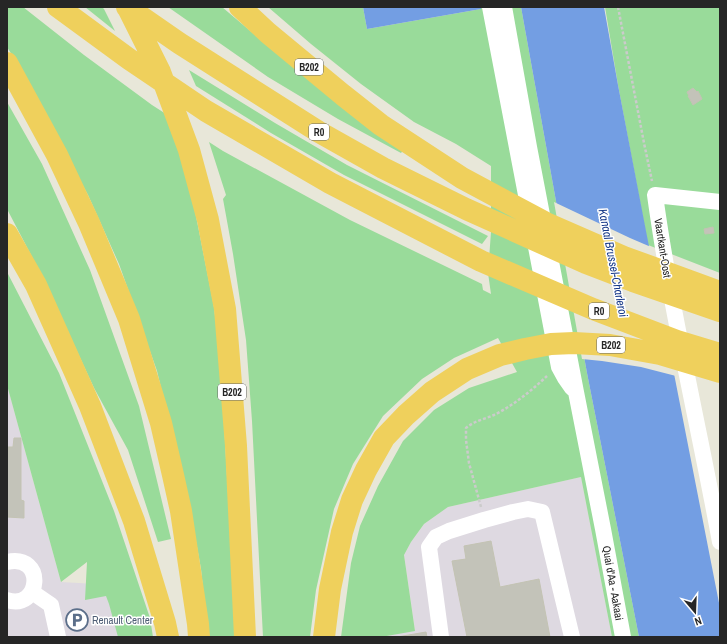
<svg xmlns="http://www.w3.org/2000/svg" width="727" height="644" font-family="'Archivo Narrow',sans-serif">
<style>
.industrial{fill:#ded9e1}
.green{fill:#99db9a}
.water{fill:#739ee3}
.pier{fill:#e8e7d9}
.building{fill:#c3c3b9;stroke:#c3c3b3}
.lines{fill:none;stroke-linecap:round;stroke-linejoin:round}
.path{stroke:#cbcbcb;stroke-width:2.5;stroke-dasharray:3 2;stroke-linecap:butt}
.minor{stroke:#fff;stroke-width:16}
.highway{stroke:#efd05c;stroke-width:22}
.labels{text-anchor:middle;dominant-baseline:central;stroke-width:3;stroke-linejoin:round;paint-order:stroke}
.shield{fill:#fff;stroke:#676767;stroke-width:1}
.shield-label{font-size:10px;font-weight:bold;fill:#262626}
.street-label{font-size:11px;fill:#262626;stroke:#fff}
.service-label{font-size:11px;fill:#4e5e75;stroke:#fff;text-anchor:start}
.water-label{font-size:12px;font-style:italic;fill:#183a89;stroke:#fff}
</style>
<rect width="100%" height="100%" fill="#e8e7d9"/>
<path class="industrial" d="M7,385l54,197 53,3 8,52h-115z
M581,477l31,160h-231l34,-7 -11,-75 7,-13 13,-18 24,-17z"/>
<path class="green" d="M7,7h16l61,48 68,50 14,9 18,48 12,54 18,91 7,63 15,267h-28l-7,-68 -11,-61 -33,-137 -38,-107 -31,-69 -71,-132 -10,-16z
M85,7h17l2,2 11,22z
M168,7h54l53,45 129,97 -3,4 -63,-34 -70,-42z
M268,7h95l4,22 114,-20v-2h40l66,366 52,264h-27l-31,-160 -133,30 -24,17 -13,18 -7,13 11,76 -34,6h-40l10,-74 9,-37 18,-40 25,-45 31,-31 35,-22 48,-16 -19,-34 -44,20 -32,21 -39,37 -30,48 -19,45 -18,81 -6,47h-47l-11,-216 -6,-81 -13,-86 -10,-55 3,-4 -17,-53 14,9 127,69 132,64 1,6 8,4 -3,-21 3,-41v-66l-35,-22 -42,-22 -53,-38 -50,-40z
M605,7h115v266l-72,-28 -30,-160z
M189,70l86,53 72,42 141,71 -6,8 -138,-69 -73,-42 -75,-47z
M7,102l35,62 48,106 49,136 32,133 -13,3 -30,-92 -34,-62 -51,-110 -36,-69z
M7,272l52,101 55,138 36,107 3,19h-35l-9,-33 -3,-8 -21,4 2,-38 -26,20 -54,-197z"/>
<path class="water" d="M363,7h118v2l-114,20z
M521,7h83l14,78 28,146 74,377v29h-81l-52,-264z"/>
<path class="pier" d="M554,202l76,36 21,9 25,129 -35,-9 -39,-6 -20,-2z"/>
<path class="building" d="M693,88l4,4 1,-1 4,8 -9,6 -5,-9h1l-2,-4z
M713,227l1,6 -9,1 -1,-5z
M14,438h7v62l3,1v17l-17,-1v-45l1,-25h5z
M491,541l9,46 39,-8 11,58h-83l-15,-76 14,-2 -2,-13z
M426,632l1,5h-30z"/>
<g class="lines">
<path class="path" d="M618,7l26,136 8,38
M481,507l-12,-44 -3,-23v-12c8,-7 19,-9 28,-13 20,-10 37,-24 53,-39"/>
<path class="minor" d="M490,7l69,360 6,11 7,10
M504,7l25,140 47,245 27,137 20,108
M720,202l-65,-7c16,117 44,231 65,347
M7,562c39,-9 34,49 0,38
M32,592l19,13 7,32
M441,637l-12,-90 7,-10 13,-6 35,-11 29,-8 15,-3 14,3 30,125"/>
<path class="highway" d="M58,7l71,52 77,52 124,72 151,78 112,48 84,32 43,13
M127,7l52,36 140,89 64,36 83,41 120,54 47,18 87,30
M240,7l28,26 75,62 38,30 81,53 84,45 78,34 96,35
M129,10l31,62 29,78 19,70 17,89 11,137 9,191
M7,63l50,92 32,68 40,96 32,104 12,52 8,36 17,113 1,13
M7,234l29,51 54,121 44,115 31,102 3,14
M324,637l6,-48 12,-57 10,-32 14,-30 18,-32 22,-23 26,-23 35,-23 33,-14 25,-6 26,-5 23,-1 36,2 50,9 60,18"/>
</g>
<defs>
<g id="parking-ring" transform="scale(1.15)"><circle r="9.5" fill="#fff" stroke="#5c6f8a" stroke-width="1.5"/><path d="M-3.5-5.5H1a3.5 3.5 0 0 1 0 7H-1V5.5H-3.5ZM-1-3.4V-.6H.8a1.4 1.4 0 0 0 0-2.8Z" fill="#5c6f8a"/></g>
</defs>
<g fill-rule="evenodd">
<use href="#parking-ring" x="77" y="620"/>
</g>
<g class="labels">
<g class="shield">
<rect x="295" y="59" width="28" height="16" rx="3"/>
<rect x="309" y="124" width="20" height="16" rx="3"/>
<rect x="589" y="303" width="20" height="16" rx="3"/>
<rect x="597" y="337" width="28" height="16" rx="3"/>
<rect x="218" y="384" width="28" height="16" rx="3"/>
</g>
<g class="shield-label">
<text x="309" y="67">B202</text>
<text x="319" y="132">R0</text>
<text x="599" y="311">R0</text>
<text x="611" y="345">B202</text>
<text x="232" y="392">B202</text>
</g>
<g class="street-label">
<text transform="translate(663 248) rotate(81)">Vaartkant-Oost</text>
<text transform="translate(613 583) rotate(80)">Quai d'Aa - Aakaai</text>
</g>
<g class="service-label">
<text x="92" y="620">Renault Center</text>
</g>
<g class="water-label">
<text transform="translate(613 263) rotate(79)">Kanaal Brussel-Charleroi</text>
</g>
</g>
<rect width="727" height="644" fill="none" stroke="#262626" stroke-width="16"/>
<g transform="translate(695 612) rotate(161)" stroke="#ffffff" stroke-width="3" paint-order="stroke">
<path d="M0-3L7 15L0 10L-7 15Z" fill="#262626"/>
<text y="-6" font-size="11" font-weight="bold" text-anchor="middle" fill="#262626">N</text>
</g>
</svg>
